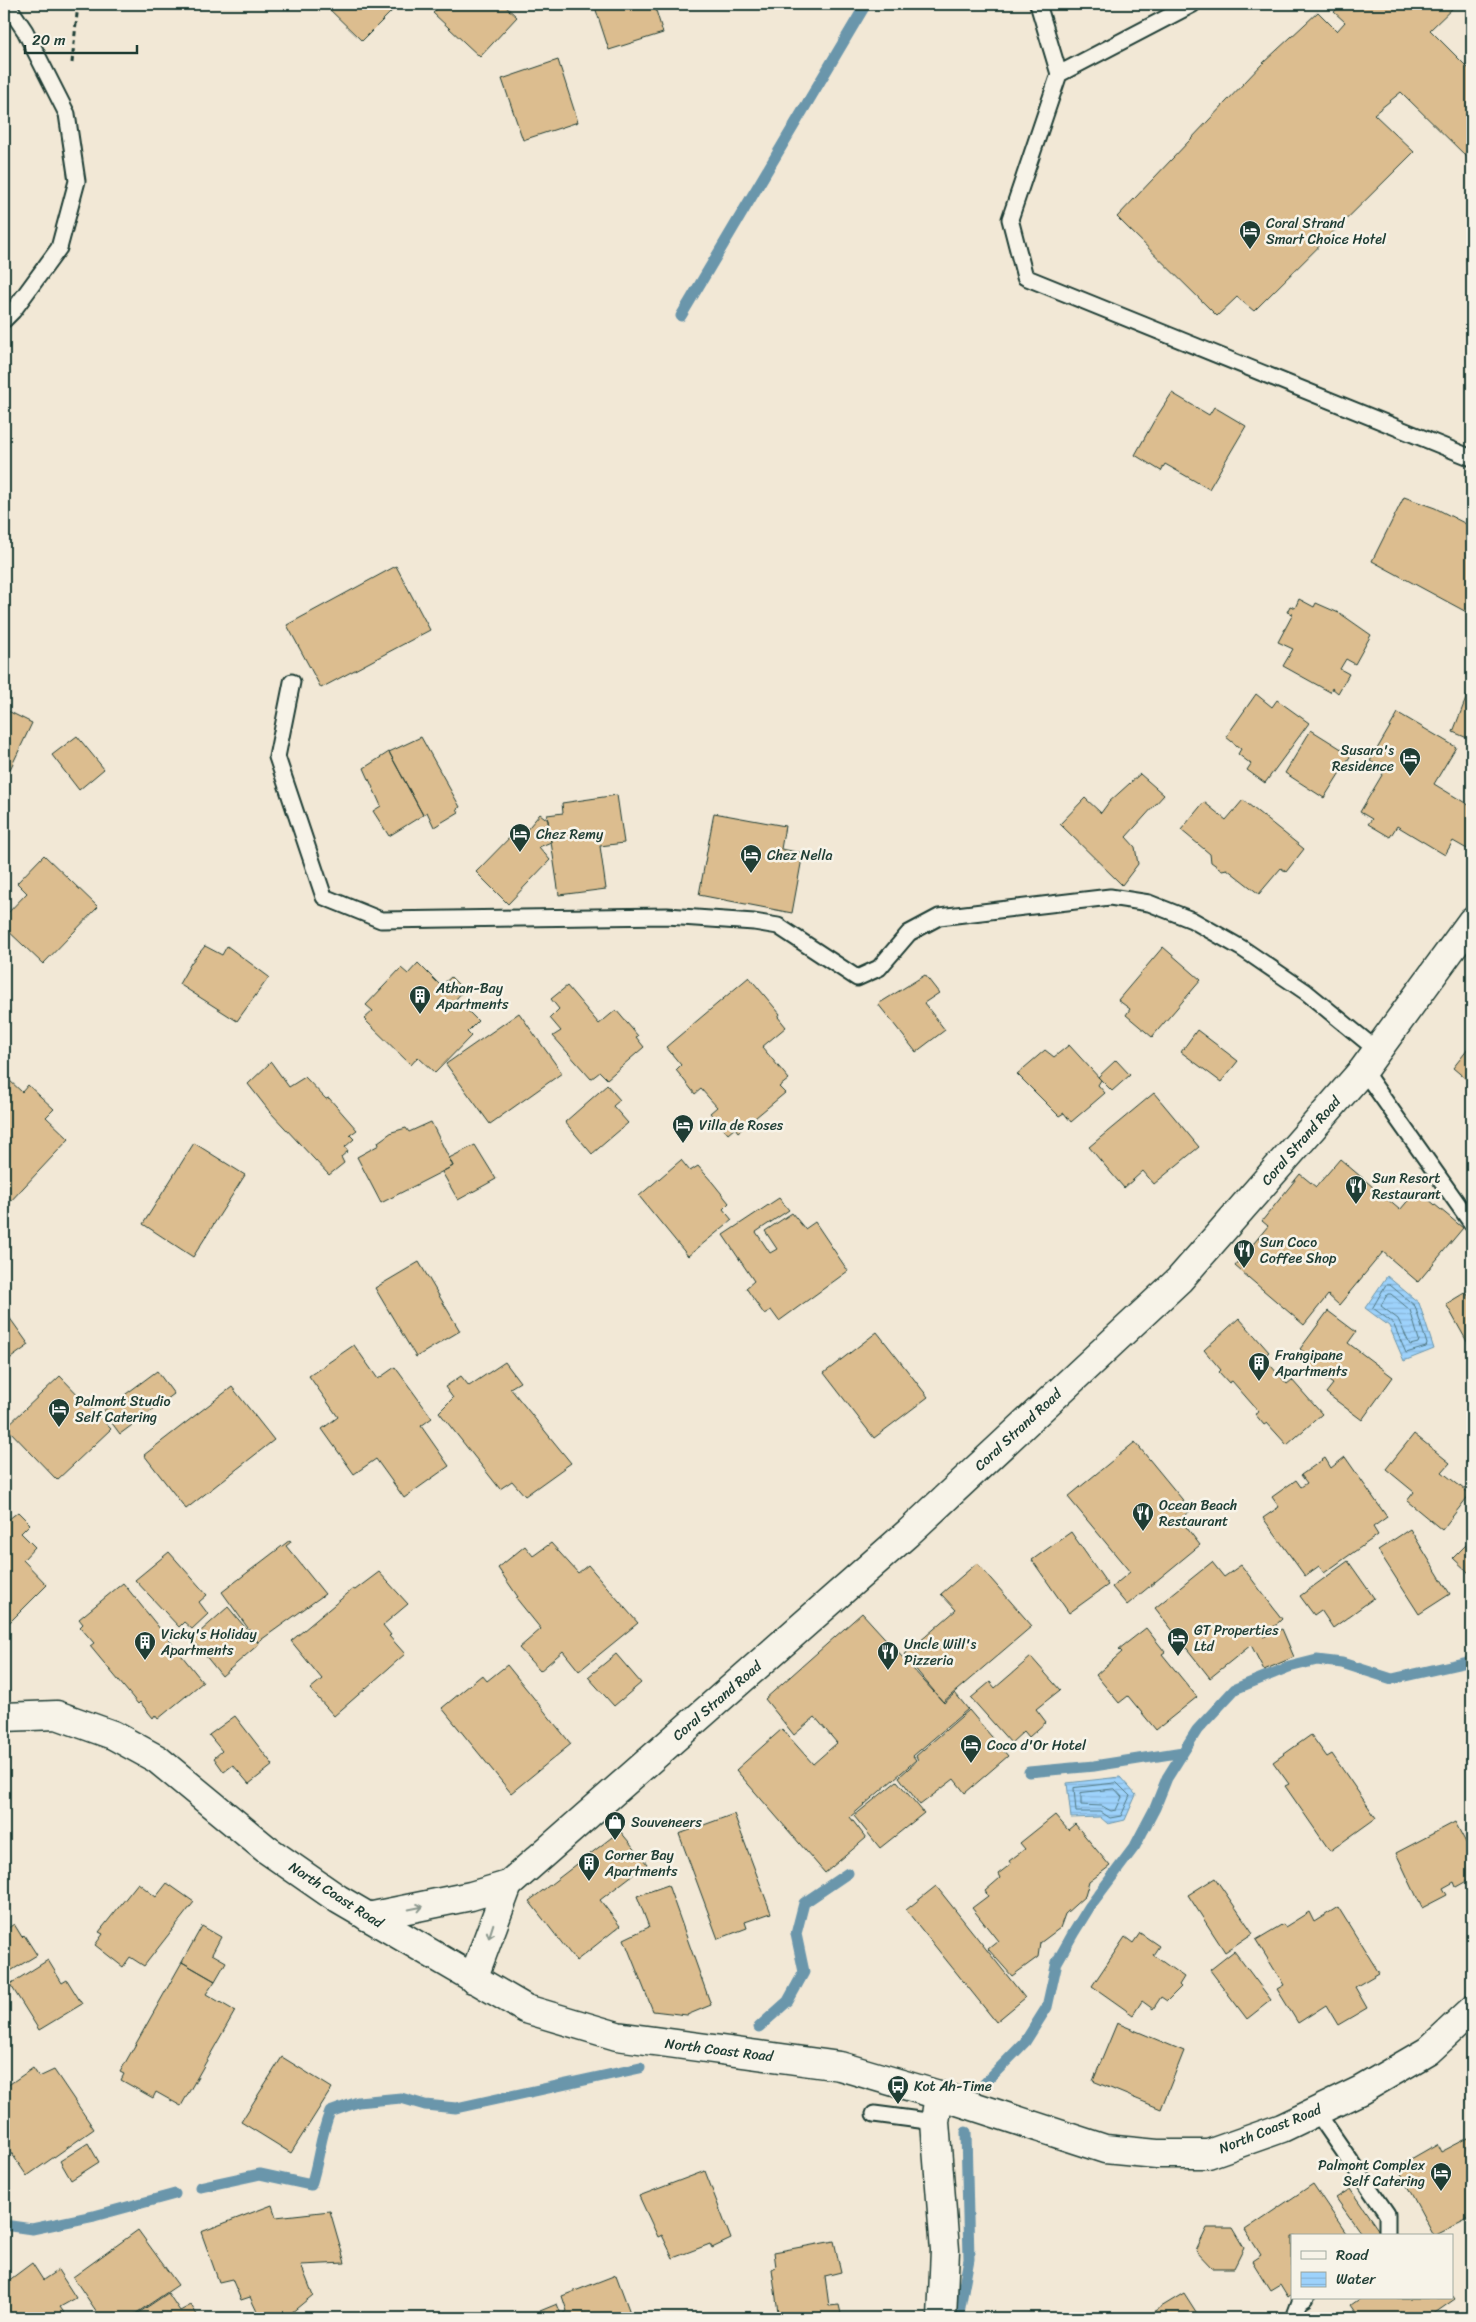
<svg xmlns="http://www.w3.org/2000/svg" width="1476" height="2322" font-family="Sriracha,sans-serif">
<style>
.water{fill:url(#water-rules);stroke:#6b96ab}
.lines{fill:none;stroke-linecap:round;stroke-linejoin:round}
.shore{stroke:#517984;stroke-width:1}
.stream{stroke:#6b96ab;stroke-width:11}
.building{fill:#dcbd8f;stroke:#1f3d34}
.service-casing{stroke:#1f3d34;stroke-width:19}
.minor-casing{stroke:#1f3d34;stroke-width:31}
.primary-casing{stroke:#1f3d34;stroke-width:31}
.path{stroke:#1f3d34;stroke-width:3;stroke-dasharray:5 4;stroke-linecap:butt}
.service{stroke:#f7f3e8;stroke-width:15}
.minor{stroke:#f7f3e8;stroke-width:28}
.primary{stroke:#f7f3e8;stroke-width:28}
.oneway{stroke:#8b988e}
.labels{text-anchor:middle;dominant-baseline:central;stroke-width:5;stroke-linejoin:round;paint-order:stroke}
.poi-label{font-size:14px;fill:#1f3d34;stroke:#f7f3e8;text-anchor:start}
.street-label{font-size:14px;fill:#1f3d34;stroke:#f7f3e8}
</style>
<defs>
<pattern id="water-rules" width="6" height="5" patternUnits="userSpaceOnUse" patternTransform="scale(1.25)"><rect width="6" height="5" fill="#9dd2fb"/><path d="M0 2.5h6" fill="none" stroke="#87b5d8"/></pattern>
</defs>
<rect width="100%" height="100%" fill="#f2e8d6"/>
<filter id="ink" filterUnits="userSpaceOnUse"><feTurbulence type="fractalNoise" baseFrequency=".02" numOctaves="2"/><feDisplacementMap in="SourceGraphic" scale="10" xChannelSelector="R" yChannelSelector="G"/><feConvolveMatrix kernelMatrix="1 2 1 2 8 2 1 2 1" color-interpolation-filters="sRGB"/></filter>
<g filter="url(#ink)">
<path class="water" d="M1387,1276l32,27 15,46 -30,12 -15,-35 -24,-18z
M1120,1777l16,18 -11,25 -17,4 -8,-7 -29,1 -4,-35z"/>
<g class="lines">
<path class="shore" d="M1386,1285h4l25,21 12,38 -1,3 -20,6 -13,-30 -20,-15z
M1388,1294h3l19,16 9,30 -1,3 -8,2 -12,-26 -17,-13z
M1117,1783l13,13 -9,20 -11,2 -9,-6h-25l-2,-24z
M1115,1789l7,8 -6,13 -5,1 -9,-5 -21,-1v-12z"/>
<path class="stream" d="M681,316l185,-312
M1029,1772l65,-6 89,-14
M759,2027l29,-26 16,-29 -8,-38 8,-31 44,-30
M984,2084l41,-42 22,-35 10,-45 17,-30 16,-26 45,-60 20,-38 12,-30 30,-48 38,-41 54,-22 28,-7 25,3 50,16 80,-18
M200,2187l60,-13 51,11c8,-24 9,-49 19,-73l28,-10 43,-4 24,7 31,3 184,-40
M4,2225l28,4 62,-13 81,-22
M958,2318l11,-59 -3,-127"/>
</g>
<path class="building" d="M324,4h75l-37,37z
M442,4h61l14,13 -37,40 -47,-44z
M594,4h60l9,29 -54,17z
M1342,4h21l2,2 2,-2h90l-27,26 42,42v90l-71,-70 -27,22 40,38 -160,159 -17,-14 -20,19 -100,-99 146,-154 55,-51 19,19 8,-9 -11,-10z
M558,60l20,62 -55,18 -21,-61z
M1172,393l37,22 5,-8 32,19 -37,63 -44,-25 -4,7 -26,-16 19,-34z
M1404,497l31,11 37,19v88l-100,-54z
M396,566l34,64 -109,58 -34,-63z
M1299,599l15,8 2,-4 25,11 30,21 -16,29 -9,-5 -6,10 9,5 -11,19 -6,-5 -2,4 -47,-26 10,-17 -15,-7 15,-28 -6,-2 3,-6 5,2z
M1256,694l16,13 5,-7 32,23 -44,60 -18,-13 4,-6 -13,-10 3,-5 -15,-12z
M1467,696l5,2v42l-19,-8z
M4,709l28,14 -28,59z
M1398,713l58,34 -22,37 38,23v33l-5,9 -14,-8 -8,14 -48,-29 -7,11 -22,-13 4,-5 -12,-7 25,-42 -15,-9z
M1311,730l40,25 -27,43 -39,-25z
M77,736l27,33 -25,21 -27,-35z
M421,737l39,70 -3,2 2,3 -25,15 -7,-15 -4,3 -34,-63z
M389,752l34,63 -34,21 -16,-25 8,-5 -17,-38z
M1140,774l24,21 -38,42 9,10 3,17 -16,21 -62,-61 25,-26 16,15 8,-11z
M617,795l7,48 -24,3 6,43 -47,6 -12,-80 16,-2 -1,-10z
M1243,800l61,49 -18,23 -5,-4 -22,26 -32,-25 -5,1 -11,-8 -1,-8 -29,-24 23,-28 22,18z
M714,813l71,13 -4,23 22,4 -11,60 -93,-18z
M540,814l8,6 3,22 -12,5 11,13 -42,44 -32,-32 43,-44 6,4z
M44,855l54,52 -55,57 -39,-37v-10l23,-24 -10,-10z
M205,946l17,9 5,-9 42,31 -32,44 -58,-37 12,-21z
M1163,947l38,33 -49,57 -26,-22 4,-6 -12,-9z
M418,963l23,23 10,-9 13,13 -8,9 22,22 -11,11 4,4 -36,37 -17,-16 -7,8 -47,-46 9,-8 -7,-6 35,-37 7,6z
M925,975l14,18 -15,10 21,27 -29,22 -38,-48z
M749,977l31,37 -2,3 8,10 -24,20 27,32 -10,8 6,6 -47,39 -3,-4 -7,6 -18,-21 7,-6 -16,-18 -6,5 -19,-24 5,-5 -15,-18z
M567,986l32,38 17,-14 22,26 -2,1 8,10 -37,32 -7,-7 -9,7 -38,-43 8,-5 -11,-13 9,-9 -8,-10z
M519,1013l43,60 -72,51 -44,-60z
M1197,1030l41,31 -17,21 -40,-30z
M1472,1044v40l-19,-16z
M1069,1045l32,35 -3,5 7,8 -34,29 -7,-9 -5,3 -42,-42 28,-24 9,7z
M1116,1060l14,15 -18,16 -14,-14z
M271,1062l18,25 16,-10 21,22 3,-1 28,32 -7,5 4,4 -9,8 3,4 -7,6 3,6 -15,12 -59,-63 -22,-28z
M9,1080l13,12 6,-7 26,24 -8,8 23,22 -61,65 -4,-4v-114z
M607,1085l13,15 -7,6 15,17 -36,31 -27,-32z
M1154,1093l45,54 -45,37 -11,-13 -19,17 -35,-41z
M431,1122l22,44 -72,37 -24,-46 22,-12 -1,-3 14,-10 14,-4 3,4z
M194,1143l51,32 -52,82 -50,-33z
M475,1145l21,34 -38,21 -16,-28 11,-6 -4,-8z
M1340,1159l60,51 17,-20 46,38 -45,54 -35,-30 -44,53 -11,-10 -24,30 -69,-59 33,-40 -6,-5 38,-47 16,13z
M681,1160l9,11 8,-5 15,17 16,20 -6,6 9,11 -44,36 -49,-60z
M779,1198l10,12 -33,22 14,21 7,-4 -12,-18 27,-18 13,16 10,-7 33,49 -69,50 -8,-11 -7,4 -18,-26 8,-7 -31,-46z
M419,1262l41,69 -44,26 -41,-69z
M1466,1292l6,11v43l-2,1 -24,-43z
M4,1310l25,35 -25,18z
M1328,1311l28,21 -8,11 45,34 -31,43 -36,-27 7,-9 -30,-22 5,-7 -8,-6z
M1239,1318l30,34 -6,5 24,27 5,-4 30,34 -35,31 -20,-22 -3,2 -9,-11 4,-2 -27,-31 -3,2 -10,-11 2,-2 -17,-20z
M877,1332l51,65 -54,41 -50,-65z
M354,1345l24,34 17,-12 37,51 -11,8 28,40 -45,32 -28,-39 -22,15 -32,-45 16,-12 -29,-41z
M505,1362l15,20 -10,6 61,75 -46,33 -13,-15 -12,8 -61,-77 14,-14 -8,-11 16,-11 8,10z
M157,1371l17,23 -54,40 -17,-23z
M60,1376l51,53 -54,51 -51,-53z
M232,1387l42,53 -88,69 -42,-54z
M1414,1434l36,29 -8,9 28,22 -28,36 -35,-29 7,-9 -28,-23z
M1135,1442l56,68 -11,9 20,26 -73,60 -15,-18 18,-15 -62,-75z
M1345,1457l42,60 -14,10 5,8 -54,38 -5,-7 -14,10 -42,-58 16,-11 -7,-10 24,-17 5,7 6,-4 -6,-8 24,-17 6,10z
M18,1512l12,12 -9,9 14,14 -12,13 24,25 -43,43v-105z
M1410,1529l40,65 -31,20 -41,-64z
M1071,1532l37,53 -39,28 -37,-53z
M1472,1539v30l-3,4 -16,-15z
M290,1540l1,2 -5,4 39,48 -67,48 -36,-50z
M551,1543l27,30 10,-8 50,58 -59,48 -16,-20 -23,20 -21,-23 22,-19 -25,-31 2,-1 -20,-29 27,-22 8,10z
M169,1552l38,43 -8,7 9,12 -16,15 -8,-7 -5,5 -44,-47z
M1348,1561l26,37 -41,30 -12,-18 -7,5 -14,-19z
M1212,1562l12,15 17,-12 41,54 -19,18 19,-8 12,28 -30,13 -13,-25 -41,33 -55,-70z
M977,1563l55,63 -89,76 -39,-47 52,-45 -15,-16z
M379,1572l29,32 -25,21 8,10 -2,1 16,18 -71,62 -24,-27 12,-10 -31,-38 62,-52 2,1z
M123,1583l80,99 -45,37 -3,-4 -2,3 -13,-16 -2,2 -48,-58 4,-3 -14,-16 3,-3 -4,-5z
M228,1607l31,37 -37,32 -30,-37z
M862,1613l82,90 11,-10 13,16 -55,47 3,4 -66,57 16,21 -41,35 -89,-103 46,-41 31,35 24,-21 -22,-26 -21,18 -29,-36z
M1146,1628l19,24 -3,2 35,43 -41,33 -28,-34 -9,7 -23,-28 26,-23 -3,-3z
M616,1654l25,29 -27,23 -26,-29z
M1031,1657l29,33 -24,19 10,13 -17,15 -5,-6 -13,12 -40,-45 19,-16 5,6z
M507,1665l64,79 -60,49 -69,-85 40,-33 5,6z
M969,1710l39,46 -43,37 -11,-14 -34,26 -21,-28 19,-17 -2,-4z
M235,1716l38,49 -24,19 -16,-19 -9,7 -10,-14 8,-7 -13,-16z
M1311,1735l16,22 5,-3 44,64 -46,33 -45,-65 4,-2 -16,-22z
M1472,1737v12l-5,-8z
M897,1781l27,32 -44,35 -26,-32z
M734,1814l37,99 -26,9 2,6 -29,11 -39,-105z
M1055,1815l13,15 7,-6 35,42 -21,16 -4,14 -20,18 -5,14 -20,15 -2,14 -26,19 -24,-27 10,-8 -26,-33 16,-12 -3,-5 15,-13 -2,-4 13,-10 -2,-3 16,-12 -5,-6z
M1455,1822l17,32v24l-16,9 -2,-5 -11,6 4,7 -25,13 -26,-55z
M620,1831l27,33 -47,36 20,26 -44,35 -47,-60z
M1215,1878l38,55 -28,19 -37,-57z
M138,1883l18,14 11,-14 27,19 -50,64 -14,-9 -7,10 -28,-22 8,-11 -4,-2z
M668,1885l43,120 -24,10 -34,-4 -29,-72 25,-12 -12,-31z
M936,1886l89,112 -29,24 -90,-112z
M1338,1907l41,66 -24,14 12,21 -29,17 -12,-20 -28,18 -21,-34 7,-4 -28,-45 27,-16 2,3 24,-15 5,10z
M14,1924l8,13 2,-2 13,20 -33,20v-44z
M202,1926l19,11 -9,17 14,8 -11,19 -33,-19z
M1140,1933l19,13 -6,9 31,22 -5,8 2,2 -14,14 -6,-4 -8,12 -11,-8 -9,14 -41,-29 33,-49 8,6z
M1234,1951l37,49 -24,19 -37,-49z
M48,1960l14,23 5,-3 15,24 -43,26 -29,-46z
M182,1962l33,19 -9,13 29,17 -54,95 -25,-14 -3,6 -32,-18 3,-6 -4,-2z
M1117,2023l67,28 -23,58 -68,-28z
M282,2057l50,31 -41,65 -50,-31z
M33,2068l6,9 15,-7 40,59 -67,47 -17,-25 -6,4v-67z
M1472,2136v81l-38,19 -37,-69 40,-23 4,8z
M88,2143l11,19 -28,18 -11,-19z
M705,2171l26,68 -19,9 -2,-4 -37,14 -11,-23 -4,2 -19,-41z
M1313,2184l35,52h-56v58l-4,3 -8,-13 -10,6 -18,-29 9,-6 -16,-25z
M1350,2189l29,42 -7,5h-9l-27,-38z
M272,2205l4,12 54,-6 15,52 -44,2 12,30 -28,23h-25l-10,-21 -9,3 -9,-21 -13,3 -18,-50z
M1207,2228h25l12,20 -10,20h-22l-16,-17z
M138,2230l40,55 -49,33h-28l-28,-41z
M834,2241l7,31 -16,4 4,30 10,-1 3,13h-75v-3l11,-3 -6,-43 4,-2 -2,-15z
M32,2263l11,17 15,-10 18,28 -16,9 8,11h-64v-34z
M616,2275l16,43h-89l-3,-7 17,-7 4,10 6,-3 -5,-15z
M168,2293l12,18 11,-6 8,13h-68z
M1184,2293l16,25h-57z
M1452,2295l3,4 -23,16 3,3h-75l-9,-13 10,-7h91z"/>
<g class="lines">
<g class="service-casing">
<path id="service" d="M1038,4l21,70 -49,145 15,58 447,181
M1059,74l134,-70
M4,320l9,-9 46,-63 18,-67 -10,-67 -42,-83 -18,-27
M292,682l-15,75 47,140 57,23 286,-4 87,6 24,4 79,52 22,-10 30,-35 30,-16 171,-20 39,6 43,17 51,29 63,43 72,59
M1363,1070l109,154
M1316,2111l71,103v22
M874,2114l61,8
M1294,2318l6,-16 6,-4"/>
</g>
<g class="minor-casing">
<path id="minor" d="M368,1917l103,-21 37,-11 400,-352 271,-253 184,-210 109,-149
M473,1979l35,-94
M939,2095l-4,27 10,128 -3,68"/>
</g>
<g class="primary-casing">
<path id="primary" d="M4,1717l53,-2 56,20 44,24 109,90 72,50 188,110 91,27 223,30 99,29 166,54 52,5h51l74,-26 79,-38 67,-39 44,-41"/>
</g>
<path class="path" d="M72,63l6,-59"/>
<use href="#service" class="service"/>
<use href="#minor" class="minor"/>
<use href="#primary" class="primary"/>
</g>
<defs><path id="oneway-shaft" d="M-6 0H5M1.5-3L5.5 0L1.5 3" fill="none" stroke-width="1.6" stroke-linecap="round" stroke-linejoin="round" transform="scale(1.25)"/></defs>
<g class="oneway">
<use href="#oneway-shaft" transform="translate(416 1908) rotate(-11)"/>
<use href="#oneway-shaft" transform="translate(491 1931) rotate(108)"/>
</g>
</g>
<defs>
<g id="hotel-pin" transform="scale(1.125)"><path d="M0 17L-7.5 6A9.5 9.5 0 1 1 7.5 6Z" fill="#1f3d34" stroke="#f7f3e8"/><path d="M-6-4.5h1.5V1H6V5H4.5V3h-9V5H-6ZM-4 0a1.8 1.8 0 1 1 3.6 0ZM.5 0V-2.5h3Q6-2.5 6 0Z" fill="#fff"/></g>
<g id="building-pin" transform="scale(1.125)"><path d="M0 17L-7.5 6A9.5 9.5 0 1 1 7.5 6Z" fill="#1f3d34" stroke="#f7f3e8"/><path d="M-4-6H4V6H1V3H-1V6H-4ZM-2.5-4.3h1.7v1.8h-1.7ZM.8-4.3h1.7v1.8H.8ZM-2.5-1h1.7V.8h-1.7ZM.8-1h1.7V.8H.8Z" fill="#fff"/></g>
<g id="restaurant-pin" transform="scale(1.125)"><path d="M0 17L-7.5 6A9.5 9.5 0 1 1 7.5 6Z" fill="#1f3d34" stroke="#f7f3e8"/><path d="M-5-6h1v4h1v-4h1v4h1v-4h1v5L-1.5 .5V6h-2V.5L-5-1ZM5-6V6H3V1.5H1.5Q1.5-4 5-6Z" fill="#fff"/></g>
<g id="shop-pin" transform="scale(1.125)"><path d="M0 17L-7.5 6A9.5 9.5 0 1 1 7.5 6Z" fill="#1f3d34" stroke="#f7f3e8"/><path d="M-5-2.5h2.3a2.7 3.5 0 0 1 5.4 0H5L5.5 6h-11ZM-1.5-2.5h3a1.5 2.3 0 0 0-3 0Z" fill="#fff"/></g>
<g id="bus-pin" transform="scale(1.125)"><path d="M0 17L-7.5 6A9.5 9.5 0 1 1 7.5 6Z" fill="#1f3d34" stroke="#f7f3e8"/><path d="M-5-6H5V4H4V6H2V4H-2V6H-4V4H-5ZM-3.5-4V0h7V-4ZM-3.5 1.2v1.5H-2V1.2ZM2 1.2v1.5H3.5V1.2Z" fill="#fff"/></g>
</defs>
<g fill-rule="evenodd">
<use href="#hotel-pin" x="1250" y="231"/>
<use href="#hotel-pin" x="1410" y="758"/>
<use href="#hotel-pin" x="520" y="834"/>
<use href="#hotel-pin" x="751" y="855"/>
<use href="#building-pin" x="420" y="996"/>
<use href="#hotel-pin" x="683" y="1125"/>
<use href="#restaurant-pin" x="1356" y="1186"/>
<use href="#restaurant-pin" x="1244" y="1250"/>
<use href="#building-pin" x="1259" y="1363"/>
<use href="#hotel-pin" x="59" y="1409"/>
<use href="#restaurant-pin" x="1143" y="1513"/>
<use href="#hotel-pin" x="1178" y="1638"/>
<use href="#building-pin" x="145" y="1642"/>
<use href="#restaurant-pin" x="888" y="1652"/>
<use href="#hotel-pin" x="971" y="1745"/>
<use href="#shop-pin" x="615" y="1822"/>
<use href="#building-pin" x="589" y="1863"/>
<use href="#bus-pin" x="898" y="2086"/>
<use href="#hotel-pin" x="1441" y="2173"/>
</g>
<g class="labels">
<g class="poi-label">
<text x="1266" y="223">Coral Strand<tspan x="1266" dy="16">Smart Choice Hotel</tspan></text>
<text x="1394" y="750" text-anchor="end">Susara's<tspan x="1394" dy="16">Residence</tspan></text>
<text x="536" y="834">Chez Remy</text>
<text x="767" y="855">Chez Nella</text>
<text x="436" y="988">Athan-Bay<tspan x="436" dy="16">Apartments</tspan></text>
<text x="699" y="1125">Villa de Roses</text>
<text x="1372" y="1178">Sun Resort<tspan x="1372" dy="16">Restaurant</tspan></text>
<text x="1260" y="1242">Sun Coco<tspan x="1260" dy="16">Coffee Shop</tspan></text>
<text x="1275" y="1355">Frangipane<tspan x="1275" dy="16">Apartments</tspan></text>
<text x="75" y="1401">Palmont Studio<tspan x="75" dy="16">Self Catering</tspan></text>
<text x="1159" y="1505">Ocean Beach<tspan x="1159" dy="16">Restaurant</tspan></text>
<text x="1194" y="1630">GT Properties<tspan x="1194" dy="16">Ltd</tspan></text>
<text x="161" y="1634">Vicky's Holiday<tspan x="161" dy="16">Apartments</tspan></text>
<text x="904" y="1644">Uncle Will's<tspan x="904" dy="16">Pizzeria</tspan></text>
<text x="987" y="1745">Coco d'Or Hotel</text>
<text x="631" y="1822">Souveneers</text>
<text x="605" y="1855">Corner Bay<tspan x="605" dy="16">Apartments</tspan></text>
<text x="914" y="2086">Kot Ah-Time</text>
<text x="1425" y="2165" text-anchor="end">Palmont Complex<tspan x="1425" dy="16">Self Catering</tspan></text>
</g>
<g class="street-label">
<text transform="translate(1301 1141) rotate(-49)">Coral Strand Road</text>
<text transform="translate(1018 1430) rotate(-43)">Coral Strand Road</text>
<text transform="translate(717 1701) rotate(-41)">Coral Strand Road</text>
<text transform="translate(336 1895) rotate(33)">North Coast Road</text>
<text transform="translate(719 2050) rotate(7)">North Coast Road</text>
<text transform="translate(1270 2129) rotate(-22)">North Coast Road</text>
</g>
</g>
<rect width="1476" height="2322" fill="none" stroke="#f7f3e8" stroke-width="20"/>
<rect x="10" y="10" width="1456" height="2302" fill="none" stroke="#1f3d34" stroke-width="2" filter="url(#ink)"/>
<rect x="1291" y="2234" width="162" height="65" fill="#f7f3e8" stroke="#a1aaa0"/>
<rect x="1301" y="2251" width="25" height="8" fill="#f7f3e8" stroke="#a1aaa0"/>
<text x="1336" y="2260" font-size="15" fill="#1f3d34">Road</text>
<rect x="1301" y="2272" width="25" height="15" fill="url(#water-rules)" stroke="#a1aaa0"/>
<text x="1336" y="2284" font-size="15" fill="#1f3d34">Water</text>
<path d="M25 45v8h112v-8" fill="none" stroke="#1f3d34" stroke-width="2.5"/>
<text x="32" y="45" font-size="15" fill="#1f3d34" stroke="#f7f3e8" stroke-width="4" paint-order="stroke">20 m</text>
</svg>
